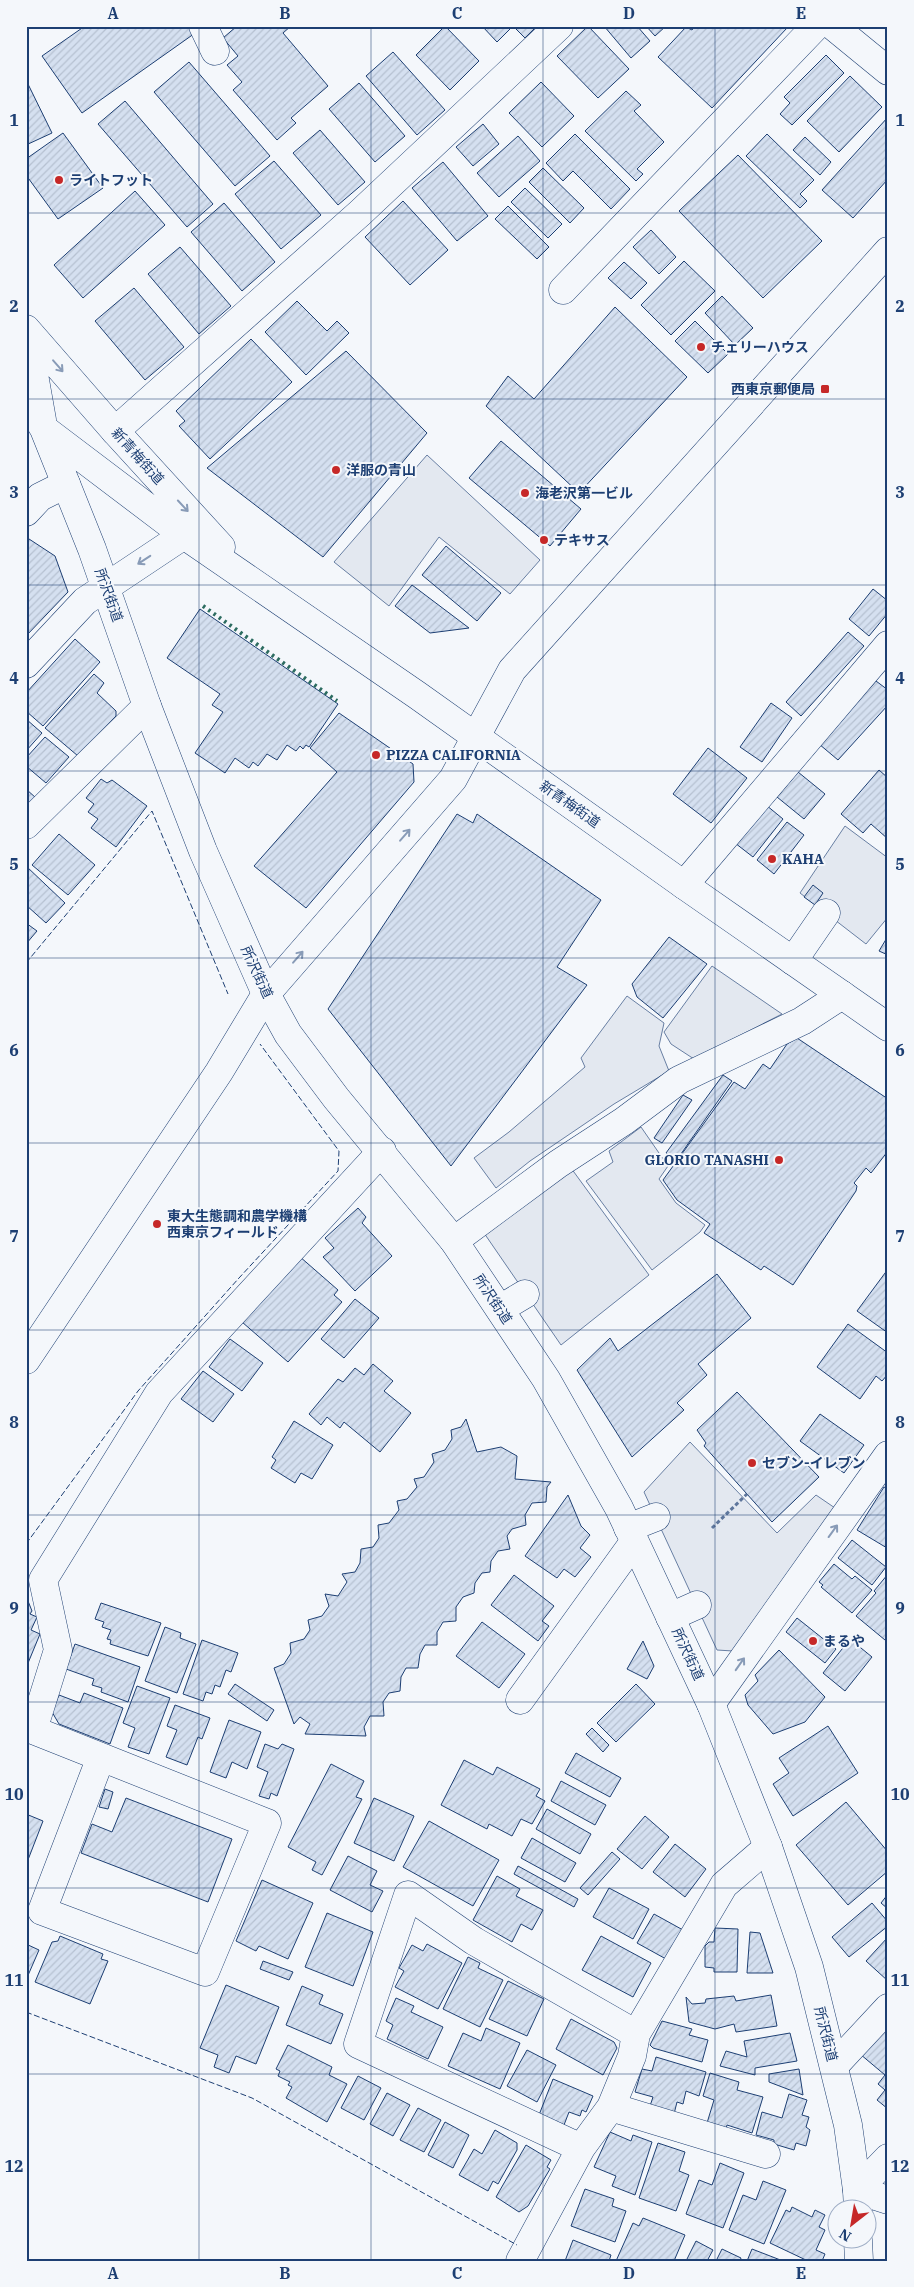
<svg xmlns="http://www.w3.org/2000/svg" width="914" height="2287" font-family="'IBM Plex Serif','Noto Sans JP',serif">
<style>
.parking{fill:#e3e8f0;stroke:#687fa3}
.building{fill:url(#building-hatch);stroke:#1d3f73}
.lines{fill:none;stroke-linecap:round;stroke-linejoin:round}
.minor-casing{stroke:#1d3f73;stroke-width:29}
.major-casing{stroke:#1d3f73;stroke-width:29}
.path{stroke:#5e769c;stroke-width:3;stroke-dasharray:4 2.5;stroke-linecap:butt}
.minor{stroke:#f4f7fb;stroke-width:28}
.major{stroke:#f4f7fb;stroke-width:28}
.hedge{stroke:#2c6c60;stroke-width:4;stroke-dasharray:2.5 4;stroke-linecap:butt}
.fence{stroke:#1d3f73;stroke-width:1;stroke-dasharray:6 2.5;stroke-linecap:butt}
.oneway{stroke:#889bb7}
.grid{fill:none;stroke:#1d3f73;stroke-width:1;stroke-opacity:0.55}
.poi-dot{fill:#c62828;stroke:#f4f7fb;stroke-width:2}
.labels{text-anchor:middle;dominant-baseline:central;stroke-width:4;stroke-linejoin:round;paint-order:stroke}
.poi-label{font-size:14px;font-weight:bold;fill:#1d3f73;stroke:#f4f7fb;text-anchor:start}
.street-label{font-size:14px;fill:#1d3f73;stroke:#f4f7fb}
.neatline{fill:none;stroke:#1d3f73;stroke-width:2}
.grid-label{font-size:16px;text-anchor:middle;font-weight:bold;fill:#1d3f73}
</style>
<defs>
<pattern id="building-hatch" width="6" height="6" patternUnits="userSpaceOnUse" patternTransform="scale(1.25)"><rect width="6" height="6" fill="#d5e0f0"/><path d="M-1 1l2-2M0 6l6-6M5 7l2-2" fill="none" stroke="#b6c1d1"/></pattern>
</defs>
<rect width="100%" height="100%" fill="#f4f7fb"/>
<path class="parking" d="M427,455l113,105 -30,34 -71,-57 -50,69 -55,-44z
M845,826l43,32v59l-22,27 -66,-51z
M712,966l70,48 -88,45 -23,-15 -7,-12z
M627,996l37,27 -5,23 10,25 -55,33 -84,57 -34,27 -22,-30 35,-26 76,-65 -4,-9z
M641,1127l27,39 -9,13 17,24 29,22 -5,7 -48,38 -66,-89 27,-19 -4,-11z
M571,1168l78,107 -88,70 -77,-112z
M690,1442l87,91 39,-38 19,13 -102,143 -16,-1 -73,-158z"/>
<path class="building" d="M85,26h110l3,5 -116,82 -40,-57z
M237,26h54l-8,7 45,53 -37,32 5,5 -19,17 -44,-50 9,-8 -15,-17 11,-9 -15,-18z
M445,26l34,35 -29,29 -34,-35z
M482,26h31l-16,16z
M513,26h24l-12,12z
M588,26l41,43 -31,29 -41,-42z
M604,26h33l13,15 -19,17z
M646,26h20l-11,10z
M695,26h90l2,2 -75,80 -54,-51 28,-30 6,3z
M393,52l52,58 -28,25 -51,-59z
M826,55l18,18 -52,52 -12,-11 10,-11 -6,-6z
M189,62l81,94 -35,30 -81,-94z
M850,76l32,31 -43,45 -32,-31z
M26,80l26,53 -26,12z
M541,82l33,34 -32,31 -33,-34z
M359,83l46,53 -30,26 -46,-53z
M626,91l15,14 -7,6 30,31 -27,27 6,5 -7,7 -51,-50z
M125,101l88,103 -26,23 -89,-103z
M888,117v62l-35,39 -31,-28z
M483,124l16,20 -26,22 -17,-19z
M320,130l45,52 -27,23 -45,-52z
M63,133l40,55 -45,31 -32,-44v-16z
M575,134l55,55 -19,20 -38,-38 -10,10 -17,-18z
M767,134l47,46 -14,14 7,7 -7,7 -54,-52z
M518,136l22,25 -41,36 -22,-24z
M805,137l26,25 -11,13 -27,-25z
M738,155l84,86 -59,57 -84,-87z
M274,161l47,54 -40,34 -46,-55z
M443,162l45,54 -31,25 -45,-53z
M543,168l41,40 -14,15 -41,-41z
M525,188l37,36 -14,14 -37,-36z
M135,191l30,34 -82,73 -29,-33z
M403,201l45,49 -38,35 -45,-48z
M224,203l51,59 -33,29 -51,-59z
M508,206l41,41 -12,12 -42,-40z
M651,230l25,27 -17,17 -26,-27z
M180,247l51,59 -32,28 -51,-60z
M684,261l31,30 -44,44 -30,-30z
M624,262l23,21 -16,16 -23,-21z
M134,288l50,59 -39,33 -50,-59z
M722,296l31,32 -18,17 -30,-32z
M297,301l30,30 10,-10 12,12 -43,42 -41,-43z
M615,307l72,70 -108,116 -93,-87 22,-30 26,23z
M695,321l33,33 -20,19 -33,-32z
M251,339l41,43 -82,77 -31,-33 6,-5 -9,-10z
M346,351l81,82 -104,124 -116,-89z
M501,441l80,68 -31,37 -81,-68z
M26,537l29,19 13,36 -42,44z
M446,546l55,47 -24,28 -55,-46z
M412,585l57,43 -39,5 -35,-27z
M873,589l15,12v12l-19,23 -20,-17z
M200,609l138,95 -29,43 -3,-2 -3,4 -3,-3 -4,5 -9,-6 -10,15 -10,-6 -9,12 -5,-4 -4,6 -14,-10 -10,15 -30,-20 28,-41 -11,-7 8,-11 -53,-36z
M848,632l16,14 -63,70 -15,-14z
M75,639l25,23 -57,64 -17,-15v-18z
M94,674l10,9 -7,10 19,18v5l-38,40 -33,-28z
M876,681l12,9v15l-50,55 -19,-16z
M771,703l21,15 -30,44 -22,-15z
M339,713l74,51 1,18 -108,126 -52,-42 83,-94 -27,-24z
M26,719l16,14 -16,18z
M45,737l24,20 -23,26 -20,-17v-8z
M708,748l39,30 -36,45 -38,-29z
M879,770l9,8v61l-17,-15 -8,9 -22,-19z
M798,772l27,22 -21,25 -27,-22z
M101,779l6,4 5,-3 35,26 -31,41 -25,-19 7,-9 -10,-7 6,-8 -8,-6z
M26,789l10,9 -10,11z
M766,805l17,14 -30,38 -18,-14z
M457,814l16,9 4,-9 124,86 -44,67 30,18 -136,181 -123,-157z
M787,822l17,13 -30,39 -17,-14z
M59,834l36,31 -27,30 -36,-30z
M26,866l39,37 -19,20 -20,-18z
M813,885l10,8 -8,12 -11,-8z
M26,923l11,8 -11,13z
M888,936v19l-9,-4z
M669,937l38,27 -44,54 -26,-21 -5,-13z
M797,1038l91,61v52l-17,22 -5,-5 -12,15 3,3 -1,5 -63,94 -29,-19 -3,4 -57,-37 6,-9 -33,-24 -14,-20 71,-98 11,7 18,-25 7,5 17,-25z
M723,1075l9,6 -56,80 -10,-8z
M683,1095l9,5 -30,43 -8,-5z
M358,1208l8,9 -4,6 30,33 -37,35 -32,-34 11,-9 -9,-10z
M299,1256l39,34 -4,5 8,7 -54,60 -46,-40z
M888,1269v64l-31,-22z
M717,1274l34,44 -53,46 9,11 -30,28 7,7 -52,47 -55,-87 33,-32 8,13z
M355,1299l24,19 -35,40 -23,-19z
M848,1324l40,29v21l-6,7 -6,-5 -16,23 -43,-32z
M230,1339l33,24 -21,28 -33,-24z
M373,1364l20,17 -9,10 27,22 -31,39 -36,-30 -4,6 -13,-11 -6,8 -12,-11 29,-35 5,3 12,-14 9,7z
M203,1371l31,23 -21,28 -32,-23z
M737,1392l82,85 -47,45 -68,-76 2,-3 -9,-13z
M820,1414l44,31 -20,28 -44,-32z
M466,1419l11,33 24,-5 16,9 -2,23 36,3 -4,5 -1,15 -14,1 -7,12 1,10 -14,4 -5,7 3,13 -12,2 -7,10 -1,11 -8,1 -7,10 -1,10 -11,4 -7,10v14l-13,1 -6,10v13h-12l-5,9 -2,14h-12l-5,9 -1,14 -11,2 -6,9 1,14h-14l-6,11 2,9 -61,-2 5,-10 -10,-7 -6,7 -20,-56 10,-4 7,-11 -1,-10 14,-4 6,-9 -2,-10 14,-4 7,-10 -4,-12 13,2 9,-14 -5,-8 13,-2 5,-9 1,-14 12,-2 6,-9 -1,-13 11,-2 10,-13 -2,-9 10,-2 10,-12 -3,-8 10,-2 10,-15 -2,-8 13,-4 7,-11 -1,-9 10,-3z
M294,1421l39,24 -21,34 -11,-6 -6,10 -24,-15 5,-8 -4,-3z
M884,1487l4,2 -1,59 -30,-18z
M568,1495l13,31 9,9 -10,13 11,9 -16,20 -11,-8 -7,9 -32,-22z
M852,1540l34,27 -14,18 -34,-27z
M834,1564l18,15 3,-3 17,14 -20,23 -31,-26 2,-2 -4,-3z
M888,1574v63l-3,3 -29,-24 20,-23 -2,-2z
M514,1575l40,31 -12,15 7,5 -11,15 -47,-36z
M26,1596l6,15 -2,3 7,3 -6,13 9,4 -14,34z
M101,1603l60,20 -13,33 -38,-12 1,-4 -4,-1 4,-9 -9,-3 2,-5 -9,-3z
M797,1618l39,31 -11,14 -39,-31z
M482,1622l43,32 -26,34 -43,-32z
M165,1627l16,6 -1,5 16,6 -19,49 -32,-12z
M850,1639l22,18 -27,34 -22,-18z
M202,1640l36,13 -7,19 -5,-2 -6,17 -5,-2 -3,9 -6,-2 -3,9 -20,-7z
M643,1641l11,25 -7,13 -20,-10z
M75,1644l65,23 -12,35 -27,-10 1,-4 -10,-3 2,-6 -28,-10z
M779,1650l46,47 -20,25 -32,12 -25,-29 -3,-10 13,-14 -3,-6z
M235,1684l39,26 -7,11 -39,-27z
M636,1684l19,20 -39,38 -19,-19z
M137,1686l33,12 -21,56 -21,-7 7,-19 -12,-5z
M84,1693l39,15 -13,36 -51,-20 -7,-12 7,-17 21,8z
M175,1705l35,13 -8,21 -4,-2 -11,28 -21,-8 11,-27 -10,-4z
M229,1720l32,12 -14,37 -15,-7 -6,16 -16,-6z
M828,1726l30,47 -65,43 -20,-32 16,-11 -10,-15z
M592,1728l17,17 -6,7 -17,-18z
M265,1744l13,5 4,-5 12,5 -17,47 -6,-3 -2,6 -10,-3 9,-24 -11,-5z
M576,1753l45,25 -11,19 -45,-24z
M464,1760l29,15 4,-8 43,22 -4,7 9,5 -13,23 -11,-5 -9,17 -23,-12 -2,5 -46,-24z
M331,1764l33,17 -8,16 6,2 -40,76 -10,-5 4,-8 -28,-15z
M561,1781l45,24 -11,20 -44,-24z
M105,1789l8,3 -5,17 -9,-2z
M126,1798l106,41 -24,63 -127,-49 11,-29 20,8z
M374,1798l40,18 -20,45 -40,-18z
M846,1802l42,50v19l-40,34 -52,-60z
M547,1809l44,25 -11,20 -44,-25z
M26,1814l17,7 -17,44z
M645,1816l24,21 -27,32 -25,-20z
M429,1821l70,39 -26,46 -70,-39z
M532,1838l44,25 -11,19 -44,-24z
M675,1844l31,25 -21,28 -32,-25z
M612,1852l8,7 -32,36 -8,-7z
M348,1856l29,15 -7,14 13,6 -11,21 -42,-22z
M518,1866l60,33 -4,8 -60,-33z
M497,1876l23,13 -4,7 27,14 -11,20 -11,-6 -9,18 -39,-22z
M262,1880l51,23 -25,56 -29,-13 -3,5 -20,-10z
M609,1888l40,21 -16,30 -40,-22z
M888,1894v15l-7,-6z
M872,1903l16,19v4l-39,31 -17,-20z
M327,1913l46,19 -20,54 -48,-19z
M654,1914l29,16 -17,29 -29,-16z
M715,1928l23,1 -1,43h-23v-4l-9,-1v-21l4,-4h5z
M750,1932l10,1 13,40h-26z
M60,1936l43,18 -2,5 7,2 -18,43 -55,-22 17,-40 6,-1z
M601,1936l50,27 -18,34 -51,-27z
M888,1937v44l-22,-20z
M26,1944l13,6 -13,30z
M427,1944l35,19 -24,46 -43,-22 9,-16 -5,-3 13,-23 11,6z
M468,1957l12,6 -2,5 25,12 -23,47 -37,-18z
M263,1961l30,11 -4,8 -29,-11z
M508,1981l36,18 -17,37 -38,-17z
M226,1985l53,22 -23,57 -20,-8 -7,17 -15,-6 4,-12 -18,-7z
M302,1986l21,9 -4,9 24,10 -12,30 -45,-19z
M771,1995l6,31 -41,6 -2,-8 -19,5 -26,-7 -3,-25 6,7 13,-1 1,-4 28,-3 2,5z
M396,1998l18,8 -3,6 32,15 -15,32 -41,-20 6,-14 -7,-4z
M571,2019l43,23 3,6 -14,27 -47,-26z
M662,2021l30,8 -3,6 19,5 -6,22 -49,-14 -3,-3z
M486,2028l34,15 -20,46 -52,-23 15,-33 18,8z
M881,2028l7,6v75l-11,-9 8,-10 -7,-6 7,-9 -25,-21z
M790,2033l7,28 -42,7v7l-35,-9 6,-15 21,6 -3,-16z
M288,2045l44,22 -3,8 18,9 -20,38 -41,-24 6,-11 -4,-2 2,-3 -12,-6 2,-5 -4,-2z
M527,2050l29,15 -19,37 -30,-16z
M656,2057l50,15 -7,24 -13,-5 -3,13 -6,-2 -3,12 -24,-8 3,-9 -18,-5 7,-23 10,2z
M799,2069l4,26 -34,-13v-8z
M710,2073l29,9 -2,8 26,7 -11,36 -25,-8 -1,4 -19,-6 7,-23 -11,-4z
M358,2076l23,12 -17,32 -23,-12z
M553,2079l40,17 -7,16 -4,-2 -2,6 -11,-4 -5,13 -25,-10z
M387,2093l23,12 -17,31 -23,-12z
M789,2094l18,6 -5,15 7,2 -3,10 4,3 -4,16 -10,-3 -2,7 -20,-6v-4l-18,-5 6,-23 20,6z
M418,2108l23,12 -17,32 -24,-12z
M445,2122l24,13 -16,33 -25,-13z
M495,2130l22,13v7l-19,34 -5,-3 -5,10 -29,-16 15,-26 8,5z
M610,2132l21,9 2,-6 19,7 -17,53 -23,-9 4,-10 -22,-9z
M658,2143l27,9 -6,19 10,4 -13,36 -37,-13z
M526,2145l25,15 -4,7 3,2 -22,37 -9,6 -23,-15z
M720,2163l24,10 -21,55 -37,-14 13,-34 13,5z
M763,2181l23,9 -22,54 -35,-14 14,-35 13,5z
M585,2189l29,10 -2,7 14,5 -11,31 -44,-16z
M792,2207l20,10 3,-7 10,5 -6,12 6,3 -9,20 9,4 -3,7h-14l-38,-18 16,-33 4,2z
M643,2218l42,17 -11,26h-58l17,-38 6,3z
M573,2240l38,15 -2,6h-44z
M696,2241l17,9 -6,11h-21z
M722,2249l19,9 -1,3h-24z
M752,2249l31,12h-36z"/>
<g class="lines">
<g class="minor-casing">
<path id="minor" d="M203,26l12,25
M833,26l55,45
M563,290l253,-264
M115,431l245,-218 199,-187
M26,512l14,-15 26,-13
M26,664l59,-63 21,-14
M26,825l121,-119
M684,885l204,-240
M793,961l33,-48
M454,1241l104,-77 66,-43 55,-41 123,-59 40,-26
M500,1309l25,-15
M26,1360l193,-288 47,-78 187,-215 59,-109 376,-419
M628,1528l28,-11
M670,1617l27,-12
M520,1700l114,-158
M711,1704l177,-249
M101,1757l-59,154 163,61 62,-149 -234,-93 25,-80 -15,-70 116,-187 223,-242
M834,2066l54,-58
M611,2107l155,47
M581,2148l-223,-104 50,-149 66,46 162,93
M888,2158l-31,32 31,10
M520,2261l61,-113 30,-41 21,-51 4,-22 88,-149 44,-38"/>
</g>
<g class="major-casing">
<path id="major" d="M26,329l89,102 106,116
M26,329l16,91
M26,399l18,30 48,120 55,157 56,145 63,143 22,40 48,64 118,143 92,138 73,129 92,196 57,143 41,120 39,158 9,65 1,20
M44,429l140,106 233,160 267,190 204,142
M106,587l78,-52
M858,2240l1,21"/>
</g>
<path class="path" d="M712,1528l35,-34"/>
<use href="#minor" class="minor"/>
<use href="#major" class="major"/>
<path class="hedge" d="M203,606l134,95"/>
<path class="fence" d="M26,963l126,-152 76,183
M26,1544l112,-153 101,-113 99,-107 1,-20 -79,-107
M26,2012l226,86 265,147"/>
</g>
<defs><path id="oneway-shaft" d="M-6 0H5M1.5-3L5.5 0L1.5 3" fill="none" stroke-width="1.6" stroke-linecap="round" stroke-linejoin="round" transform="scale(1.25)"/></defs>
<g class="oneway">
<use href="#oneway-shaft" transform="translate(58 366) rotate(49)"/>
<use href="#oneway-shaft" transform="translate(183 506) rotate(47)"/>
<use href="#oneway-shaft" transform="translate(144 560) rotate(147)"/>
<use href="#oneway-shaft" transform="translate(405 835) rotate(-49)"/>
<use href="#oneway-shaft" transform="translate(298 957) rotate(-49)"/>
<use href="#oneway-shaft" transform="translate(833 1531) rotate(-54)"/>
<use href="#oneway-shaft" transform="translate(740 1664) rotate(-55)"/>
</g>
<path class="grid" d="M199,26v2235M371,26v2235M543,26v2235M715,26v2235M26,213h862M26,399h862M26,585h862M26,771h862M26,958h862M26,1143h862M26,1330h862M26,1515h862M26,1702h862M26,1888h862M26,2074h862"/>
<g class="poi-dot">
<circle cx="59" cy="180" r="5"/>
<circle cx="701" cy="347" r="5"/>
<rect x="820" y="384" width="10" height="10" rx="2.5"/>
<circle cx="336" cy="470" r="5"/>
<circle cx="525" cy="493" r="5"/>
<circle cx="544" cy="540" r="5"/>
<circle cx="376" cy="755" r="5"/>
<circle cx="772" cy="859" r="5"/>
<circle cx="779" cy="1160" r="5"/>
<circle cx="157" cy="1224" r="5"/>
<circle cx="752" cy="1463" r="5"/>
<circle cx="813" cy="1641" r="5"/>
</g>
<g class="labels">
<g class="poi-label">
<text x="69" y="180">ライトフット</text>
<text x="711" y="347">チェリーハウス</text>
<text x="815" y="389" text-anchor="end">西東京郵便局</text>
<text x="346" y="470">洋服の青山</text>
<text x="535" y="493">海老沢第一ビル</text>
<text x="554" y="540">テキサス</text>
<text x="386" y="755">PIZZA CALIFORNIA</text>
<text x="782" y="859">KAHA</text>
<text x="769" y="1160" text-anchor="end">GLORIO TANASHI</text>
<text x="167" y="1216">東大生態調和農学機構<tspan x="167" dy="16">西東京フィールド</tspan></text>
<text x="762" y="1463">セブン-イレブン</text>
<text x="823" y="1641">まるや</text>
</g>
<g class="street-label">
<text transform="translate(138 456) rotate(48)">新青梅街道</text>
<text transform="translate(109 595) rotate(70)">所沢街道</text>
<text transform="translate(570 804) rotate(35)">新青梅街道</text>
<text transform="translate(257 972) rotate(65)">所沢街道</text>
<text transform="translate(493 1299) rotate(56)">所沢街道</text>
<text transform="translate(688 1654) rotate(65)">所沢街道</text>
<text transform="translate(826 2034) rotate(76)">所沢街道</text>
</g>
</g>
<rect width="914" height="2287" fill="none" stroke="#f4f7fb" stroke-width="55"/>
<g transform="translate(852 2224) rotate(211)"><circle r="24" fill="#f4f7fb" stroke="#9eadc5"/>
<path d="M0-4L9 19L0 12L-9 19Z" fill="#c62828"/>
<text y="-8" font-size="14" font-weight="bold" text-anchor="middle" fill="#1d3f73">N</text>
</g>
<rect x="28" y="28" width="858" height="2232" class="neatline"/>
<g class="grid-label">
<text x="113" y="19">A</text>
<text x="285" y="19">B</text>
<text x="457" y="19">C</text>
<text x="629" y="19">D</text>
<text x="801" y="19">E</text>
<text x="14" y="126">1</text>
<text x="900" y="126">1</text>
<text x="14" y="312">2</text>
<text x="900" y="312">2</text>
<text x="14" y="498">3</text>
<text x="900" y="498">3</text>
<text x="14" y="684">4</text>
<text x="900" y="684">4</text>
<text x="14" y="870">5</text>
<text x="900" y="870">5</text>
<text x="14" y="1056">6</text>
<text x="900" y="1056">6</text>
<text x="14" y="1242">7</text>
<text x="900" y="1242">7</text>
<text x="14" y="1428">8</text>
<text x="900" y="1428">8</text>
<text x="14" y="1614">9</text>
<text x="900" y="1614">9</text>
<text x="14" y="1800">10</text>
<text x="900" y="1800">10</text>
<text x="14" y="1986">11</text>
<text x="900" y="1986">11</text>
<text x="14" y="2172">12</text>
<text x="900" y="2172">12</text>
<text x="113" y="2279">A</text>
<text x="285" y="2279">B</text>
<text x="457" y="2279">C</text>
<text x="629" y="2279">D</text>
<text x="801" y="2279">E</text>
</g>
</svg>
